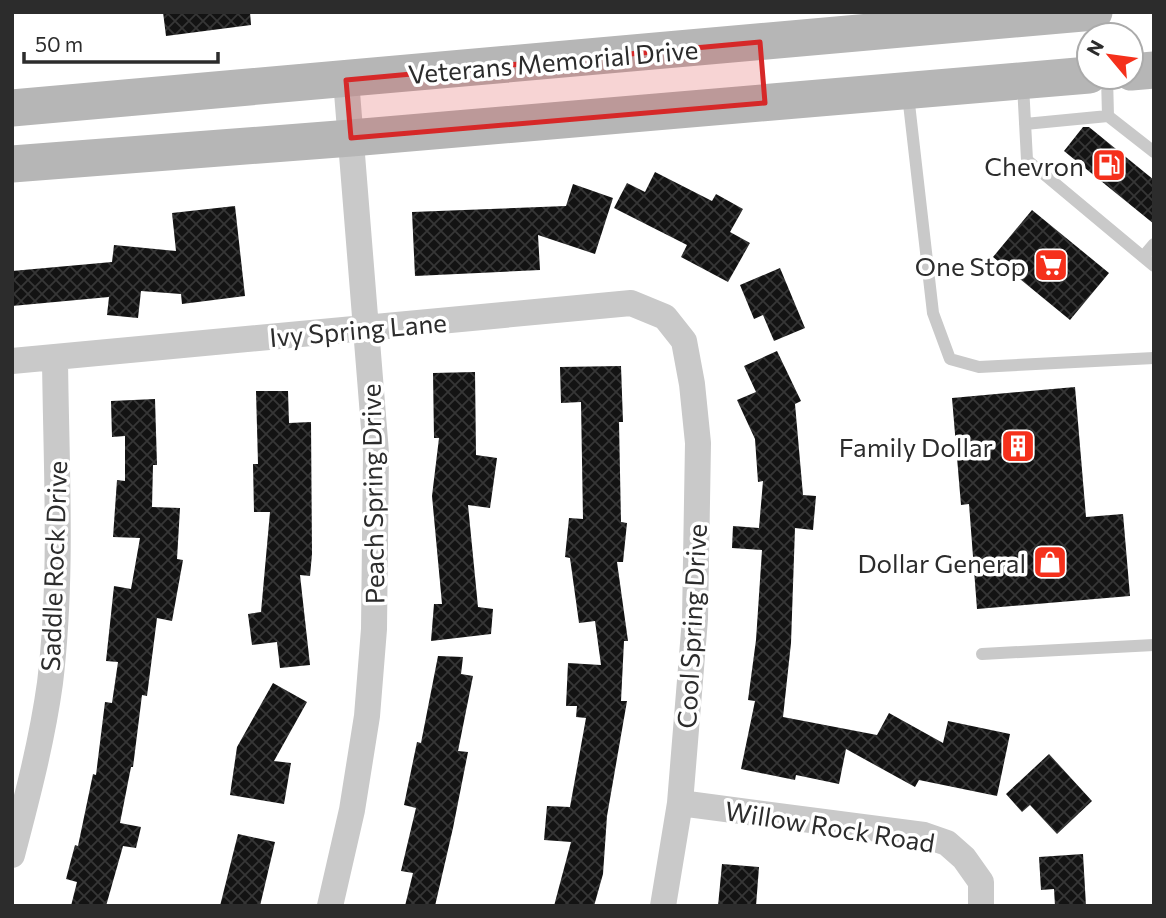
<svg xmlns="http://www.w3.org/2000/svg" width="1166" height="918" font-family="Commissioner,sans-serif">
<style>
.building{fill:url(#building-cross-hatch)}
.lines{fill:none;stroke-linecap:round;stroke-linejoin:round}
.service{stroke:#c9c9c9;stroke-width:12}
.minor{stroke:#c9c9c9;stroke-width:26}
.secondary{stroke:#b6b6b6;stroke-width:37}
.marked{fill:#d62828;fill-opacity:0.2;stroke:#d62828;stroke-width:5;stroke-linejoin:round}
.labels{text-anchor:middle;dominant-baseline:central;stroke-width:7;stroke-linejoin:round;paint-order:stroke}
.street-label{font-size:26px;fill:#2c2c2c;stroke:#fff}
.poi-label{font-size:26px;fill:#2c2c2c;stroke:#fff;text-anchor:end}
</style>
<defs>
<pattern id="building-cross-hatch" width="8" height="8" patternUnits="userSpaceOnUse" patternTransform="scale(1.75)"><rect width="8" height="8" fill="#131313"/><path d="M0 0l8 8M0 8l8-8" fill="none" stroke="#363636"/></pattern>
</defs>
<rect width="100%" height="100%" fill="#fff"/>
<path class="building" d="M163,12h87l1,13 -85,11z
M1083,127h6l65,53v44l-90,-73z
M655,172l57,29 4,-7 27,15 -13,23 20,11 -22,39 -47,-25 6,-12 -73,-37 13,-25 18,9z
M573,184l40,14 -18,56 -57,-19 2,35 -125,6 -3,-64 154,-6z
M235,206l10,90 -63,8 -1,-10 -40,-3 -3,27 -31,-3 2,-18 -97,9v-35l100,-9 2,-17 62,6 -4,-38z
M1032,210l77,63 -39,47 -77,-63z
M780,268l25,60 -31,13 -11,-26 -9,4 -14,-34z
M777,351l24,50 -6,3 8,91 13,1 -3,34 -18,-2 -4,115 -8,74 94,18 12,-22 54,30 5,-22 62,13 -13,62 -78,-16 -4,7 -69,-38 -7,35 -43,-9 -1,5 -54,-11 14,-68 -7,-1 8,-60 6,-90 -30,-2 1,-22 26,2 4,-47 -5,1 -3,-43 -18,-39 19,-8 -12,-26z
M621,366l2,56h-4l2,100 6,1 -4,39h-6l11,79h-4l-3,60h6l-20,115 -4,58 -9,32h-40l17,-64 -27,-2 3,-34 23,1 16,-89 -10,-1 1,-11h-11l2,-43 33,2 -6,-44 -16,2 -9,-65 -5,-1 4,-39 14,1 -2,-117 -20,1 -1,-36z
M475,372l1,83 21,3 -7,50 -22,-3 10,102 15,2 -2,25 -60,7 3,-37h8l-10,-108 7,-58h-5l-1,-65z
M1075,387l11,130 37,-3 7,82 -153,13 -8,-105 -8,1 -9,-107z
M256,391h32l1,32 22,-1 1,132 -2,22 -10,-1 10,90 -30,3 -3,-26 -25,3 -4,-31 13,-2 9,-100h-16l-1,-48h5z
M155,399l2,66h-4l-1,42 28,1 -3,51 6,1 -11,61 -15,-3 -10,78 -5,-1 -9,72h-2l-11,56 21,4 -5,21 -13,-2 -17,60h-35l6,-24 -11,-3 9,-34 3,1 15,-72 3,1 9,-73 7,1 6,-41 -12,-1 8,-75 17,3 9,-51 -27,-1 4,-57 8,1v-45l-13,1 -1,-36z
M438,656l25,1 -2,17 12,2 -15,75 10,1 -15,76 -18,78h-30l8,-33 -12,-2 15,-63 -12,-3 13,-63 4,1z
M273,683l34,19 -33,59 17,2 -7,41 -54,-9 7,-48z
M1049,754l43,47 -35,33 -27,-29 -8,7 -16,-18z
M238,834l37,8 -15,64h-40z
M1083,854l3,52h-31l-1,-17 -13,1 -2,-33z
M722,864l37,3 -3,39h-38z"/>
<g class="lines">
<path class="service" d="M1107,77l1,39 46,36
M1023,85l4,75 127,106
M908,95l25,218 17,46 29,8 175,-9
M1025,124l83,-8
M1143,257l11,-13
M982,654l172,-9"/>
<path class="minor" d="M12,361l619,-58 34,14 19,24 8,43 6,59 -3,176 -15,184 -17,103
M680,803l244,32 23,8 17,15 17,24v24
M12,855c15,-57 30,-114 38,-172 13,-108 6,-217 5,-326
M330,906l22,-96 15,-94 7,-87 2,-176 -30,-373"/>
<path class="secondary" d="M1131,72l23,-2
M12,108l1082,-96
M12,164l339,-26 738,-63"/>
</g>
<path class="marked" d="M760,42l5,61 -414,35 -5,-58z"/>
<defs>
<g id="fuel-square" transform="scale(1.75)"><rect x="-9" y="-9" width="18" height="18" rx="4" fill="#f5301b" stroke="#fff"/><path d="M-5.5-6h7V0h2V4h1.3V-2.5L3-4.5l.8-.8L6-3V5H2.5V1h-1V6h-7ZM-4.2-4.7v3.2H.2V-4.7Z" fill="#fff"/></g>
<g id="supermarket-square" transform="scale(1.75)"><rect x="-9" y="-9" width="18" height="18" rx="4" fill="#f5301b" stroke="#fff"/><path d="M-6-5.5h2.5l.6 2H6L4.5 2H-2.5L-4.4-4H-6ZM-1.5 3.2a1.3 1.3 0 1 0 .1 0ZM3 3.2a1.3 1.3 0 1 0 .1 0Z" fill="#fff"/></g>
<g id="building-square" transform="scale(1.75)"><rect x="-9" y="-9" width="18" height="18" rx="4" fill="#f5301b" stroke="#fff"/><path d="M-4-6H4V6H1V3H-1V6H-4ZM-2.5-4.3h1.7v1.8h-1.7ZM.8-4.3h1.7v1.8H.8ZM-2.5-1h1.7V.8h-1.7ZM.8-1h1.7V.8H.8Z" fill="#fff"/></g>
<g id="shop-square" transform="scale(1.75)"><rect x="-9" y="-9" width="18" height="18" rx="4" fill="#f5301b" stroke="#fff"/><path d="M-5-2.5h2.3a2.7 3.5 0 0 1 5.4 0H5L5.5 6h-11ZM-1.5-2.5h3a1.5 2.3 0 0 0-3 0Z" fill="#fff"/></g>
</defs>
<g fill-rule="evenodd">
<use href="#fuel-square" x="1109" y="165"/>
<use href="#supermarket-square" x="1051" y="265"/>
<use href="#building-square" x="1018" y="446"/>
<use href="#shop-square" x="1050" y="562"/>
</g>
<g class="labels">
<g class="street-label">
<text transform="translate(553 61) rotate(-5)">Veterans Memorial Drive</text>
<text transform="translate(358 329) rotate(-5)">Ivy Spring Lane</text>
<text transform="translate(372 494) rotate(-91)">Peach Spring Drive</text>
<text transform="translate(53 566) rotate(-88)">Saddle Rock Drive</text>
<text transform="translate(691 626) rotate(-87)">Cool Spring Drive</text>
<text transform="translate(830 826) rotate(9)">Willow Rock Road</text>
</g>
<g class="poi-label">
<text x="1084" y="165">Chevron</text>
<text x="1026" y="265">One Stop</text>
<text x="993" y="446">Family Dollar</text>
<text x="1026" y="562">Dollar General</text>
</g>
</g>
<rect width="1166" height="918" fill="none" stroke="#2c2c2c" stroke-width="28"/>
<g transform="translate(1110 56) rotate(299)"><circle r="33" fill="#ffffff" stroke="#ababab" stroke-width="2"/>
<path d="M0-5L12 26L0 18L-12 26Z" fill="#f5301b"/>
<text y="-10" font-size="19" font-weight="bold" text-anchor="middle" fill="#2c2c2c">N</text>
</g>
<path d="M24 52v10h194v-10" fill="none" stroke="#2c2c2c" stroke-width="3.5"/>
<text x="35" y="52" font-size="21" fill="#2c2c2c" stroke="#ffffff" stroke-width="5" paint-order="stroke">50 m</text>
</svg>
